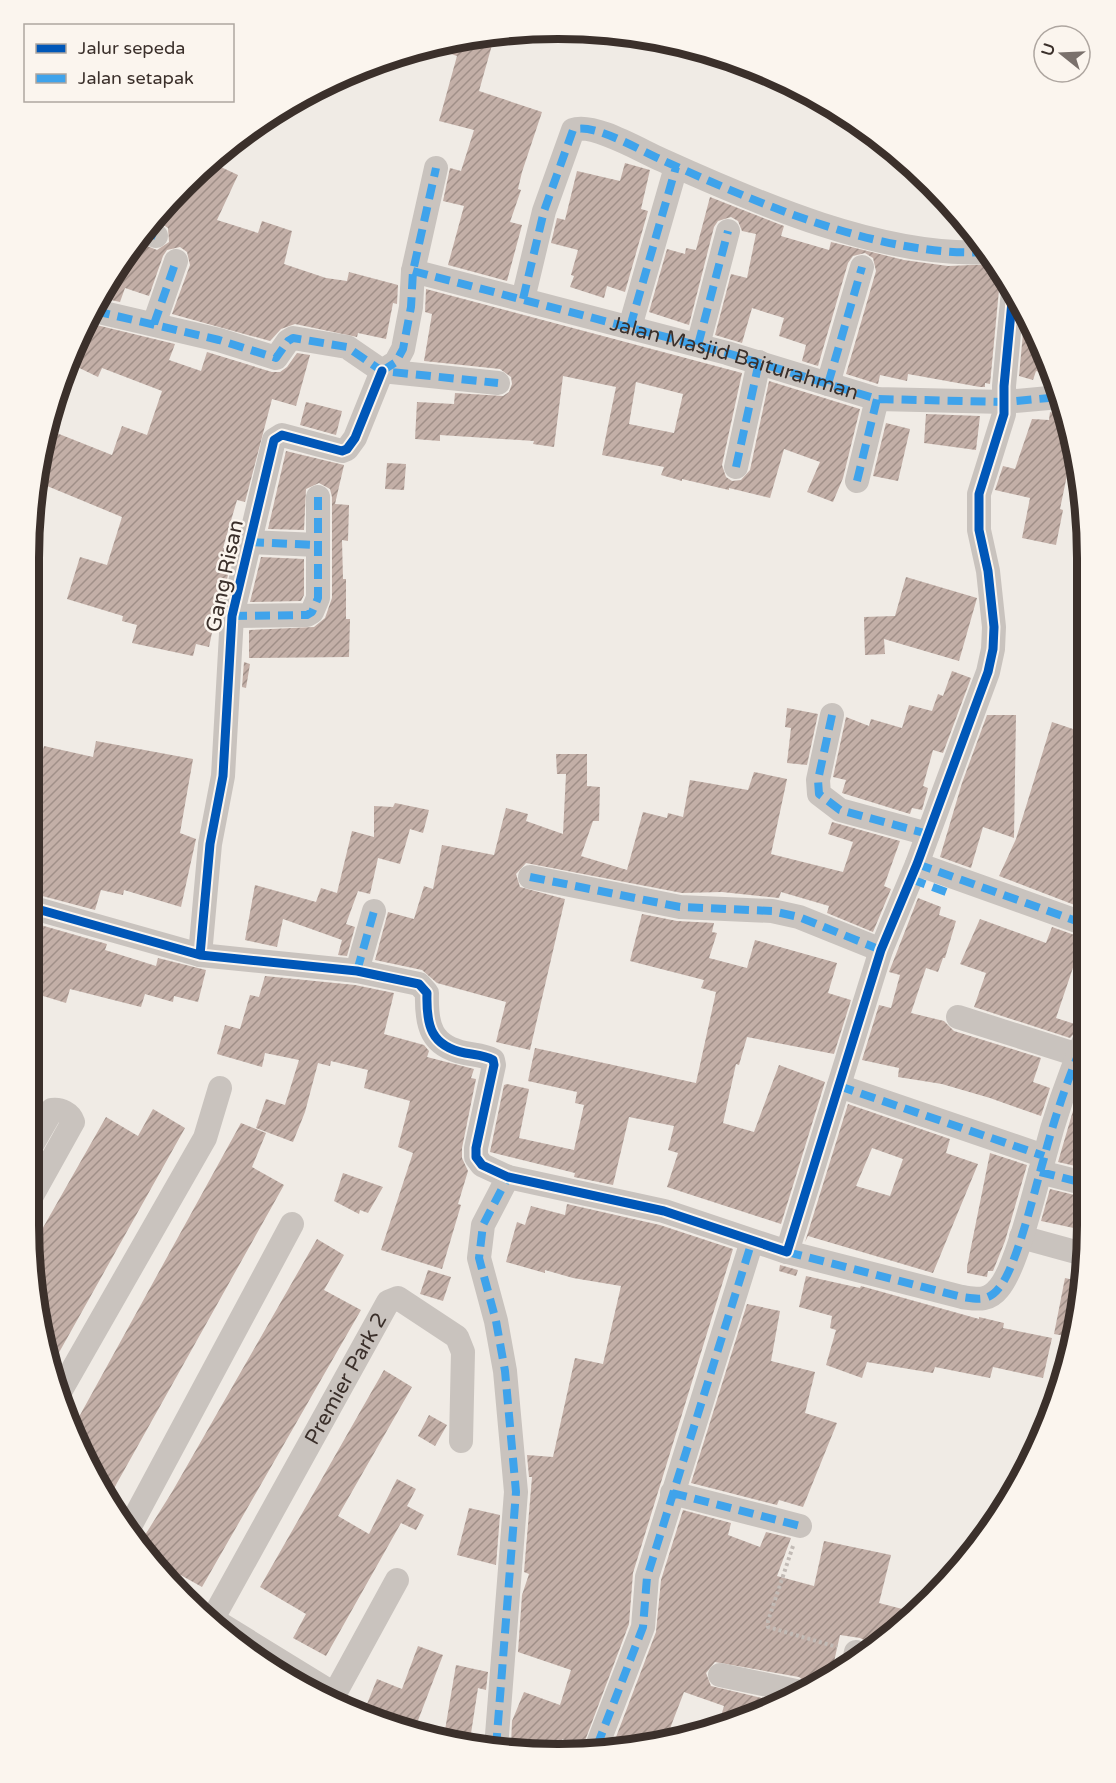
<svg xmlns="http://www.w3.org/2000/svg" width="1116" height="1783" font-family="'Varela Round',sans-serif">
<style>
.building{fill:url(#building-hatch);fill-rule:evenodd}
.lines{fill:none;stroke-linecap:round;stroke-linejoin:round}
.path{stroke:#c2bbb6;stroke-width:4;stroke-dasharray:3 3;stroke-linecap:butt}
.minor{stroke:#c9c3be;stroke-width:24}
.quiet{stroke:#3fa3eb;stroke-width:8;stroke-dasharray:15 8;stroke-linecap:butt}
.cycleway-casing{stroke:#fbf5ee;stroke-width:13}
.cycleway{stroke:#0057b8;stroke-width:9}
.labels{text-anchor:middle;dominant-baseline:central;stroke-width:5;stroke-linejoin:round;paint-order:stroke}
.street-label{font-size:21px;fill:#3b302b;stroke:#fbf5ee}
.rim{fill:none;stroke:#3b302b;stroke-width:8}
</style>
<defs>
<pattern id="building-hatch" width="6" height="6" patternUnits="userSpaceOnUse" patternTransform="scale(1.5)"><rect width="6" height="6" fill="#c3afa7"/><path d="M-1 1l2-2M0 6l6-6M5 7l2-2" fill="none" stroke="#a08f88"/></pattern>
</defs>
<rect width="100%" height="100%" fill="#f0ebe5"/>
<path class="building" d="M483,34l-2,7 11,4 -13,46 63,21 -20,60 -4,17 3,1 -11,32 12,3 -15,56 -59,-16 16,-59 -21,-5 7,-33 11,3 13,-41 -35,-9 18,-65 -27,-9z
M208,161l30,14 -21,45 41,13 4,-12 30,10 -8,33 42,14 21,3 2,-9 49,13 -1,19 -4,-1 -7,36 -28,-6 -1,4 -62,-13 -14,5 -11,12 -98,-27 18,-49 -3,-13 -7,-5 -13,3 -4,6 -14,40 -24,-8 -5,14 -18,-4 33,-57 22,9 12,-8 -1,-14 -9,-6 10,-20z
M625,163l25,7 -9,39 7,2 -23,81 -18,-6 -3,12 -34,-11 4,-11 -3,-1 7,-25 -27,-7 6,-25 8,2 12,-49 43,10z
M710,197l74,29 -3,10 48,14 2,-8 73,18 44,6 48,-2 9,15 -6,11 -9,94 -5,-1v4h-5l-72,-13 -1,7 -27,-6 -2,9 -32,-10 30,-103 -3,-13 -8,-5 -12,3 -5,7 -30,103 -16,-5 4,-16 -27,-9 5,-18 -32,-10 -10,35 -27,-8 16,-61 16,4 9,-44 -14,-3 -4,-10 -7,-4 -13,4 -4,6 -25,98 -40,-13 18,-63 18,5 1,-6 10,2z
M426,289l316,84 -20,92 4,12 6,4 9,-1 9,-10 19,-89 91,28 -17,69 -10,24 -26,-10 13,-30 -36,-13 -14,49 -41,-10v2l-47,-11v2l-21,-6 3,-8 -62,-12 14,-68 -53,-11 -9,71 -21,-3 1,-3 -94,-6v6l-25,-2 2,-37 37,2 1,-11 48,3 6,-4 3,-8 -1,-7 -11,-8 -76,-8 8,-47 -7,-2zM636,382l47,12 -9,39 -45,-9z
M1025,312l8,12 20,53 -17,-6 -3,9 -14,-4z
M88,323l87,21 -6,16 32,11 6,-19 65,20h8l7,-5 10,-14 13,2 -14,51 -24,-7 -27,103 -8,-2 -14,48h11l-17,76 -3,-1 -5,24 -13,-3 -3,12 -61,-13 5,-18 -15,-4 1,-5 -56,-17 13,-42 27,8 15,-48 -87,-36 14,-51 63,25 10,-29 25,9 15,-44 -60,-23 -4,9 -31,-15z
M306,402l36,9 -6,24 -36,-10z
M1050,412l18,5 11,62 -12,-4 -7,34 3,1 -7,35 -34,-7 8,-40 -35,-8 8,-24 12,3 17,-50 17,1z
M926,414l54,2 -4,34 -52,-7z
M886,423l24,6 -12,52 -25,-5z
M286,451l58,14 -9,39 14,1 -1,36 -6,-1 1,39h3v40h4l-1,38 -100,1v-28l65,-3 11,-9 7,-20v-101l-2,-8 -11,-6 -13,6 -2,41 -36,-1z
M387,463l19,1 -2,26 -19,-1z
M261,557l43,2v36l-3,6 -51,1z
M906,577l71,21 -18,63 -75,-22 1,15 -20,1 -1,-38 31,-1z
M244,662l6,2 -4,24 -4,-1z
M952,671l19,7 -28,75 -10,-3 -10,36 5,2 -6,22 -10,-2 -2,6 -68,-21 4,-13 -13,-3 13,-60 23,9 2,-7 31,9 7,-23 23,6 6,-17 5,2z
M787,708l31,6 -11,51 -20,-2 4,-35 -6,-1z
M987,715h29l-2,123 -31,-11 -12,41 -31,-11 22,-74z
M1052,722l33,11v176l-86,-33 17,-37z
M96,741l97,18 -13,74 16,6 -15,68 -57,-17 -1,5 -22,-5 -6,20 -64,-17v-93l13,-54 49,11z
M556,754h31v32l13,1 -1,34h-6l-12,35 46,14 16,-58 24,6 1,-5 15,4 7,-37 58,10 6,-18 33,7 -16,75 72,18 10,-30 -25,-8 4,-12 68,19 -16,45 7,3 -18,43 -46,-19 2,-7 -48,-14 -2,6 -57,-6 -40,1 -156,-30 -10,11 4,13 45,12 -35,151 -34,-8 10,-40 -69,-19 -15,-13 -47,-10 13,-48 26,7 10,-33 9,3 9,-44 52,10 12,-47 22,6 -2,7 37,13 3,-60h-9z
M395,803l34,7 -6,23 -13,-4 -10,35 -22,-6 -8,36 -12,-3 -12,33 9,3 -8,29 -9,-1 4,-15 -59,-21 -6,28 -32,-7 10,-55 61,17 5,-14 16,5 15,-62 22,6v-31l19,1z
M918,898l23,9 -2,8 17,6 -11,37h-2l-5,14 -12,-4 -15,45 33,8 10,10 87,27 -8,24 17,6 -9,28 -51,-18 -48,-14 -44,-7 1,-9 -37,-8 17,-55 12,3 9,-33 -11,-3z
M642,914l35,7 37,2 -2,9 5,1 -8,25 38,10 8,-28 82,23 -9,30 23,7 -17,54 -87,-17 -8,28 -3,-1 -13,59 31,9 25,-67 46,17 -44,142 -114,-37 11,-34 -10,-3 6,-24 -45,-9 -16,68 -39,-8 1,-4 -85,-21 14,-67 3,-1 22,5 -10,49 55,12 10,-45 -9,-2 2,-11 -49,-11 7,-33 161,35 20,-91 -15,-4 3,-8 -74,-19z
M980,919l66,24 6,-16 31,11 -27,80 25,8 -11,12 -96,-31 12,-34 -26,-9z
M30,922l77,22 -2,6 51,16 2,-8 48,12 -8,32 -24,-6 -1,6 -28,-8 -4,13 -71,-18 -4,14 -36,-11z
M265,976l90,9 39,8 -10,41 40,11 5,6 -2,6 47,12 -3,9 5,1 -14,69v10l6,13 -10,33 3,1 -19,64 -61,-19 32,-97 -15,-6 12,-46 -46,-13 4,-18 -37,-9 -1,5 -12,-3 -13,49 -12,30 -37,-14 10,-29 19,6 14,-45 -34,-7 -3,14 -45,-13 8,-29 15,4 10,-34 9,2z
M1077,1097l7,2v69l-26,-6z
M848,1104l102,35 -4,14 32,11 -45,109 -125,-37 -3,6zM872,1148l31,11 -13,37 -34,-10z
M153,1109l32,19 -133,237 -20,-118 74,-130 32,19z
M241,1123l25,10 -14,34 32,18 -176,314 -34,-73z
M990,1153l37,12 -22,76 -12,30h-5l-1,6 -20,-4v-6z
M343,1173l40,14 -15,26 -8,-3 -1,4 -25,-13z
M1050,1189l33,8v33l-42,-9z
M567,1204l93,21 73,24 -100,324 -4,51 -46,122 -21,-7 -3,11 -35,3v-5l-13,-3 1,-24 12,-29 36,13 11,-35 -53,-18 4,-57 7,-21 -5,-2 8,-95h-3l-2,-22 26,2 22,-99 28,6 18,-78 -48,-8 -28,-8v3l-39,-11 11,-40 8,3 6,-19 34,9z
M317,1239l27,16 -20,35 37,20 -159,277 -34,-19 -2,3 -26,-28 32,-51z
M780,1265l18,5 -2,6 -17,-5z
M428,1270l23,7 -8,24 -23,-7z
M806,1276l54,12 1,-2 118,33v-2l25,6 -1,5 49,10 -9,40 -50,-11 -3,11 -55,-11 -2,6 -66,-11 -5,16 -36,-13 10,-35 -6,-2 2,-12 -33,-9z
M1065,1278l18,4v12l-12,43 -17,-3z
M747,1304l33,7 -9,50 44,11 -10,41 32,10 -34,84 -24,-7 -2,5 -86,-22z
M384,1370l28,17 -74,129 31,18 28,-55 19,10 -9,17 17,9 -8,15 -15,-7 -75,133 -33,-18 13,-24 -46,-27z
M429,1415l18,10 -12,21 -17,-10z
M469,1508l31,7 -4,50 -39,-10z
M683,1510l48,13 -3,12 32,12 6,-15 25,6 -14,38 37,10 10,-45 67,14 -12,48 31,8 -36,34 -14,-7 -20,-3 -9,40 -22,10 -10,-8 -84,-15 -9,11 5,13 63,15 -56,25 6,-20 -40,-14 -18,47 -53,6 43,-113 5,-52z
M418,1646l25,9 -29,76 -49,-22 12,-30 25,10z
M456,1665l32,7 -2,18 -8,-2 -8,52 -26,-4z"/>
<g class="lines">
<path class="path" d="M793,1546l-25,75v6l69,20"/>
<g class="minor">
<path d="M143,230l13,6"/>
<path id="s1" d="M413,271l314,82 150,46 128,3 55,-5"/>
<path d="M523,299l21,-88 29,-81c20,-8 68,21 89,30 95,43 221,98 326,92"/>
<path d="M95,311l124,29 57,18 12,-17 5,-3 54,9 35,24 116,12"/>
<path d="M154,324l22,-63"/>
<path d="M630,327l46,-160"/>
<path d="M698,345l30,-114"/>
<path d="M382,371l14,-9 7,-13 8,-42 2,-36 23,-103"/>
<path d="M828,384l34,-117"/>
<path d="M736,467l23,-105"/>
<path d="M857,481l20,-82"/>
<path d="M249,542l69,3"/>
<path d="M232,616l75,-1 5,-3 6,-14v-101"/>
<path d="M832,715l-14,65 1,14 21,16 88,24"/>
<path d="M917,864l168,60"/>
<path d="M530,877l150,30 92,4 27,6 82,33"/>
<path d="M30,907l170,48 157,16 62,13 8,9c-1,33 4,53 38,60 10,2 19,2 28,7l1,5 -18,83v9l6,8 26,12 156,34 123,41 94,-302 36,-86 71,-192 5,-23 1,-22 -6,-56 -9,-41v-36l25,-80v-28l9,-95"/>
<path d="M200,955l10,-111 13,-68 9,-160 42,-176 8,-5 60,16 5,-2 8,-11 27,-67"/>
<path d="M357,971l17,-60"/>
<path d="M958,1017l120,38"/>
<path d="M839,1086l205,70"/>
<path d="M1040,1172l43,11"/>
<path d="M29,1201l44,-79c-3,-9 -12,-13 -21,-12l-23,40"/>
<path d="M1021,1237l62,17"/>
<path d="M787,1252l175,45c15,2 26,5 37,-9 18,-21 36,-100 45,-130 10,-39 24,-80 40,-117"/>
<path d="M57,1397l148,-259 15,-50"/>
<path d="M672,1493l128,33"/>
<path d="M128,1530l164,-306"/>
<path d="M209,1617l125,77"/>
<path id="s2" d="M212,1620l176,-318 10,-4 59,39 6,15 -2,89"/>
<path d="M853,1665l3,-13"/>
<path d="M720,1675l76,16"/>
<path d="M333,1697l64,-117"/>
<path d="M597,1746l46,-119 4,-50 105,-336"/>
<path d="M496,1748l20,-256 -11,-121 -9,-50 -17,-63 4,-33 25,-48"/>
</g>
<path class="quiet" d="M143,230l13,6
M413,271l314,82 150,46 128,3 55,-5
M523,299l21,-88 29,-81c20,-8 68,21 89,30 95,43 221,98 326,92
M95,311l124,29 57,18 12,-17 5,-3 54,9 35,24 116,12
M1011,313l17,3
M154,324l22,-63
M630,327l46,-160
M698,345l30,-114
M382,371l14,-9 7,-13 8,-42 2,-36 23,-103
M828,384l34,-117
M736,467l23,-105
M857,481l20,-82
M249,542l69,3
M232,616l75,-1 5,-3 6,-14v-101
M832,715l-14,65 1,14 21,16 88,24
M917,864l168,60
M530,877l150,30 92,4 27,6 82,33
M911,879l35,13
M357,971l17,-60
M839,1086l205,70
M1040,1172l43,11
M787,1252l175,45c15,2 26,5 37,-9 18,-21 36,-100 45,-130 10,-39 24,-80 40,-117
M672,1493l128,33
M597,1746l46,-119 4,-50 105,-336
M496,1748l20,-256 -11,-121 -9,-50 -17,-63 4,-33 25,-48"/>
<g class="cycleway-casing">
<path id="cycleway" d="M30,907l170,48 157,16 62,13 8,9c-1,33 4,53 38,60 10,2 19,2 28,7l1,5 -18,83v9l6,8 26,12 156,34 123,41 94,-302 36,-86 71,-192 5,-23 1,-22 -6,-56 -9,-41v-36l25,-80v-28l9,-95
M200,955l10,-111 13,-68 9,-160 42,-176 8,-5 60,16 5,-2 8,-11 27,-67"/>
</g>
<use href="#cycleway" class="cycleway"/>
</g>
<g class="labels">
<g class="street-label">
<text stroke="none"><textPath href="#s1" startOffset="333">Jalan Masjid Baiturahman</textPath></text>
<text transform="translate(225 576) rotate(-78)">Gang Risan</text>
<text stroke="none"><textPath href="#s2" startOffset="276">Premier Park 2</textPath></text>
</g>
</g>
<path d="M0 0H1116V1783H0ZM558 39H558A519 519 0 0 1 1077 558V1225A519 519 0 0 1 558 1744H558A519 519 0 0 1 39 1225V558A519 519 0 0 1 558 39Z" fill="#fbf5ee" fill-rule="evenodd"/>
<path class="rim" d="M558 39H558A519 519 0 0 1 1077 558V1225A519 519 0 0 1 558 1744H558A519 519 0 0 1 39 1225V558A519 519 0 0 1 558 39Z"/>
<rect x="24" y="24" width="210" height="78" fill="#fbf5ee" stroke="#aea6a0" stroke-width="1.5"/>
<rect x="36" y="44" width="30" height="9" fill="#0057b8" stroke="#aea6a0" stroke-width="1.5"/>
<text x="78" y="54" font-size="18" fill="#3b302b">Jalur sepeda</text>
<rect x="36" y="74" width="30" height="9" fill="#3fa3eb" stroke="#aea6a0" stroke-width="1.5"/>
<text x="78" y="84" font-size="18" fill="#3b302b">Jalan setapak</text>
<g transform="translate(1062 54) rotate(288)"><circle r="28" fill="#fbf5ee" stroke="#aea6a0" stroke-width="1.5"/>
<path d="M0-4.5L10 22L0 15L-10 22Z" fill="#7a716c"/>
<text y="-9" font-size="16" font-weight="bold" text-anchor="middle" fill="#3b302b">U</text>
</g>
</svg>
